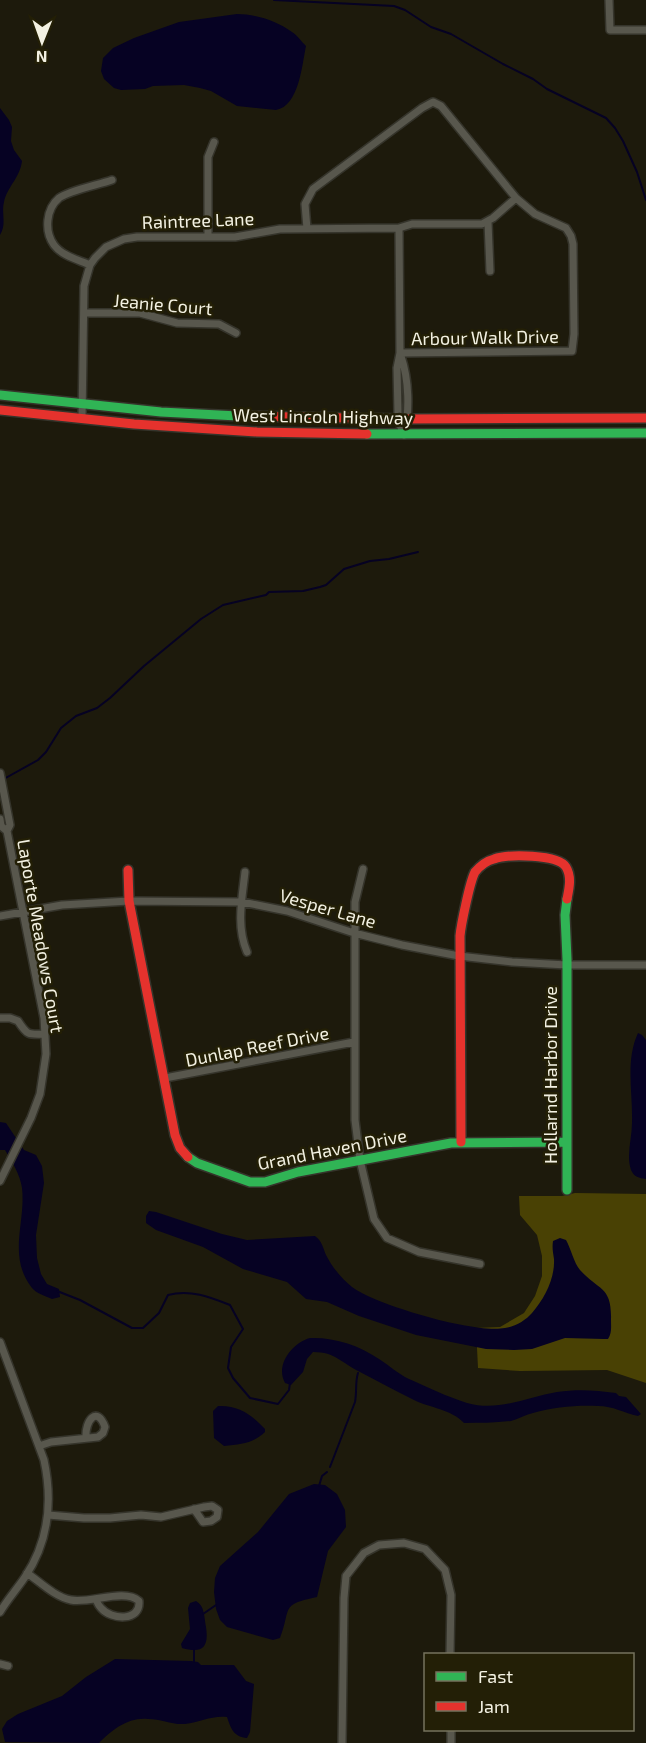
<svg xmlns="http://www.w3.org/2000/svg" width="646" height="1743" font-family="'Exo 2',sans-serif">
<style>
.green{fill:#494104}
.water{fill:#060223}
.lines{fill:none;stroke-linecap:round;stroke-linejoin:round}
.stream{stroke:#060223;stroke-width:2}
.street-casing{stroke:#35342b;stroke-width:10}
.fast-casing{stroke:#35342b;stroke-width:12}
.jam-casing{stroke:#35342b;stroke-width:12}
.street{stroke:#58574d;stroke-width:7}
.fast{stroke:#30b455;stroke-width:9}
.jam{stroke:#e5322d;stroke-width:9}
.labels{text-anchor:middle;dominant-baseline:central;stroke-width:5;stroke-linejoin:round;paint-order:stroke}
.street-label{font-size:18px;fill:#f3f1e2;stroke:#231f06}
</style>
<rect width="100%" height="100%" fill="#1d1a0c"/>
<path class="green" d="M575,1193l71,1v189l-39,-13 -87,1 -42,-3 -2,-40 24,-1 24,-14 11,-17 7,-20v-20l-5,-21 -17,-20 -1,-19h43z"/>
<path class="water" d="M237,14c19,0 40,7 55,18 5,3 9,9 14,14 -4,19 -7,60 -30,64l-39,-4 -26,-15 -11,-3 -16,-3 -31,1 -8,3 -24,1 -7,-2 -10,-9 -3,-8 2,-13 10,-10 21,-10 45,-16z
M0,108l9,12 3,7 -1,14 3,9 8,11c-2,17 -15,26 -18,41 -3,11 3,22 -4,33z
M638,1033l4,2 4,5v139c-7,-1 -12,-2 -15,-9 -5,-15 1,-32 1,-47 1,-30 -7,-62 6,-90z
M0,1122l6,1 18,27 12,5 6,11 2,17 -8,52 1,23 4,16 6,10 12,5 1,8 -8,2c-7,-3 -16,-6 -20,-11 -25,-32 -6,-65 -10,-100 -2,-14 -10,-26 -17,-38h-5z
M149,1211l7,1 66,22 25,6 68,-4c7,5 8,12 11,19 6,12 16,24 26,32 24,18 123,47 153,41 10,-1 21,-8 27,-15 13,-15 23,-35 22,-54 -1,-7 -2,-11 -1,-18l7,-3 6,2c5,9 8,23 14,30 19,21 32,16 31,50 0,7 1,13 -3,19h-4l-39,-1 -33,11 -18,1 -28,-1 -70,-14 -57,-19 -32,-14 -21,-3 -19,-17 -44,-13 -40,-22 -47,-17 -10,-7v-7z
M310,1338c23,-1 49,7 69,21 10,6 19,15 30,20 18,8 39,18 58,24 32,9 60,-6 90,-11 20,-3 38,-2 59,1l3,3 7,1 15,17 -3,2c-14,-3 -25,-10 -40,-10 -22,-1 -44,1 -65,7 -8,2 -15,6 -22,8 -16,2 -31,2 -47,2 -13,-14 -34,-15 -50,-23 -19,-9 -36,-19 -54,-28 -19,-9 -24,-20 -47,-20l-6,7 -4,13 -12,13 -6,-2c-10,-18 7,-40 25,-45z
M218,1406c20,-1 33,8 47,23v3c-13,12 -24,12 -41,14l-10,-8 -1,-27z
M314,1484l11,1 12,9 8,16 1,17 -18,24 -11,46c-38,8 -25,11 -37,41l-7,2 -46,-13 -7,-7 -4,-11 -2,-17 1,-14 5,-12 38,-34 31,-38z
M196,1601c9,5 8,16 10,26 3,20 -3,27 -24,21l-1,-4 9,-15 -2,-21 2,-5z
M115,1659l76,2 7,1 3,3h33l12,16 8,3 -4,48 -3,6c-13,-1 -16,-9 -20,-21 -14,-2 -27,5 -42,7 -13,1 -24,-5 -37,-5 -20,-2 -36,11 -49,24l-94,-1 -3,-13 5,-8 11,-7 44,-18 24,-19z"/>
<g class="lines">
<path class="stream" d="M274,0l120,6 11,4 26,17 20,7 52,30 30,15 14,10 59,29 9,10 8,13 14,31 9,28
M2,780l36,-20 8,-8 15,-24 15,-12 21,-8 13,-10 34,-32 57,-47 22,-14 43,-10 3,-3 34,-1 17,-4 6,-2 18,-16 26,-8 19,-2 29,-7
M57,1291l23,9 52,28h11l16,-15 9,-18c22,-6 42,2 62,10l13,24 -12,18 -3,21 5,10 17,20 28,6 11,-14 1,-7
M330,1467l25,-65c2,-10 0,-20 3,-29
M319,1486l3,-10 5,-4
M203,1614l13,-9
M194,1662v-12"/>
<g class="street-casing">
<path id="street" d="M609,0l1,30h36
M488,222l2,49
M399,228l1,125 -3,15 1,46v6l6,15
M307,229l-2,-25 8,-15 109,-81 11,-6 8,4 75,92 19,16 31,14 5,8 2,8 1,90 -2,17 -172,2
M208,237v-80l6,-15
M90,265c-11,-5 -28,-9 -36,-20 -10,-14 -8,-36 5,-47 11,-8 39,-13 53,-18
M84,313h56l37,10 42,1 17,9
M401,356c8,24 9,55 3,79
M82,419l2,-133 6,-21 5,-7 11,-11 18,-8 13,-2h98l45,-8 119,-1 13,-4h70l11,-6 23,-20
M0,773l10,52 -3,6 37,187 2,36 -6,40 -9,24 -31,63
M0,819l1,7 6,5
M363,869l-8,33v218l5,40 14,59 13,19 32,14 61,12
M245,872c-3,27 -9,54 2,80
M0,916l62,-11 67,-4 113,1 45,9 67,22 48,12 57,11 53,6 55,3h79
M0,1018h10l8,3c9,14 10,14 27,13
M165,1078l189,-36
M0,1342l44,118c9,42 5,81 -19,117 -8,12 -18,23 -25,35
M39,1446l12,-4 47,-5 5,-4 2,-6c-8,-22 -20,-6 -19,10
M48,1515l36,3h26l31,-3 20,2 43,-10 8,-1 6,4 -1,7 -6,4 -8,1 -9,-13
M27,1573c13,9 28,24 44,27 18,4 54,-12 68,1 2,21 -28,19 -38,7 -2,-2 -4,-6 -5,-9
M0,1664l8,2
M451,1730v13
M342,1743l2,-145 2,-22 18,-23 15,-8 25,-2 21,6 20,21 6,25 -1,59"/>
</g>
<g class="fast-casing">
<path id="fast" d="M0,395l161,17 77,4
M367,434l279,-1
M188,1157l9,6 53,19h15l33,-10 153,-29 116,-1
M567,1190v-231l-2,-44 2,-16"/>
</g>
<g class="jam-casing">
<path id="jam" d="M0,410l134,14 123,8 110,2
M238,416l166,3 242,-1
M128,870l1,31 46,234 5,13 8,9
M461,1142l-1,-206c1,-11 10,-55 15,-64 5,-6 11,-11 19,-13 14,-5 64,-5 72,8 6,10 3,22 1,32"/>
</g>
<use href="#street" class="street"/>
<use href="#fast" class="fast"/>
<use href="#jam" class="jam"/>
</g>
<g class="labels">
<g class="street-label">
<text transform="translate(198 220) rotate(-2)">Raintree Lane</text>
<text transform="translate(163 304) rotate(5)">Jeanie Court</text>
<text transform="translate(485 337) rotate(-1)">Arbour Walk Drive</text>
<text transform="translate(323 416) rotate(1)">West Lincoln Highway</text>
<text transform="translate(328 908) rotate(16)">Vesper Lane</text>
<text transform="translate(41 936) rotate(80)">Laporte Meadows Court</text>
<text transform="translate(257 1046) rotate(-11)">Dunlap Reef Drive</text>
<text transform="translate(550 1075) rotate(-90)">Hollarnd Harbor Drive</text>
<text transform="translate(332 1149) rotate(-11)">Grand Haven Drive</text>
</g>
</g>
<rect x="424" y="1653" width="210" height="78" fill="#231f06" stroke="#76735e" stroke-width="1.5"/>
<rect x="436" y="1672" width="30" height="9" fill="#30b455" stroke="#76735e" stroke-width="1.5"/>
<text x="478" y="1683" font-size="18" fill="#f3f1e2">Fast</text>
<rect x="436" y="1702" width="30" height="9" fill="#e5322d" stroke="#76735e" stroke-width="1.5"/>
<text x="478" y="1713" font-size="18" fill="#f3f1e2">Jam</text>
<g transform="translate(42 42) rotate(181)" stroke="#231f06" stroke-width="4.5" paint-order="stroke">
<path d="M0-4.5L10 22L0 15L-10 22Z" fill="#f3f1e2"/>
<text y="-9" font-size="16" font-weight="bold" text-anchor="middle" fill="#f3f1e2">N</text>
</g>
</svg>
